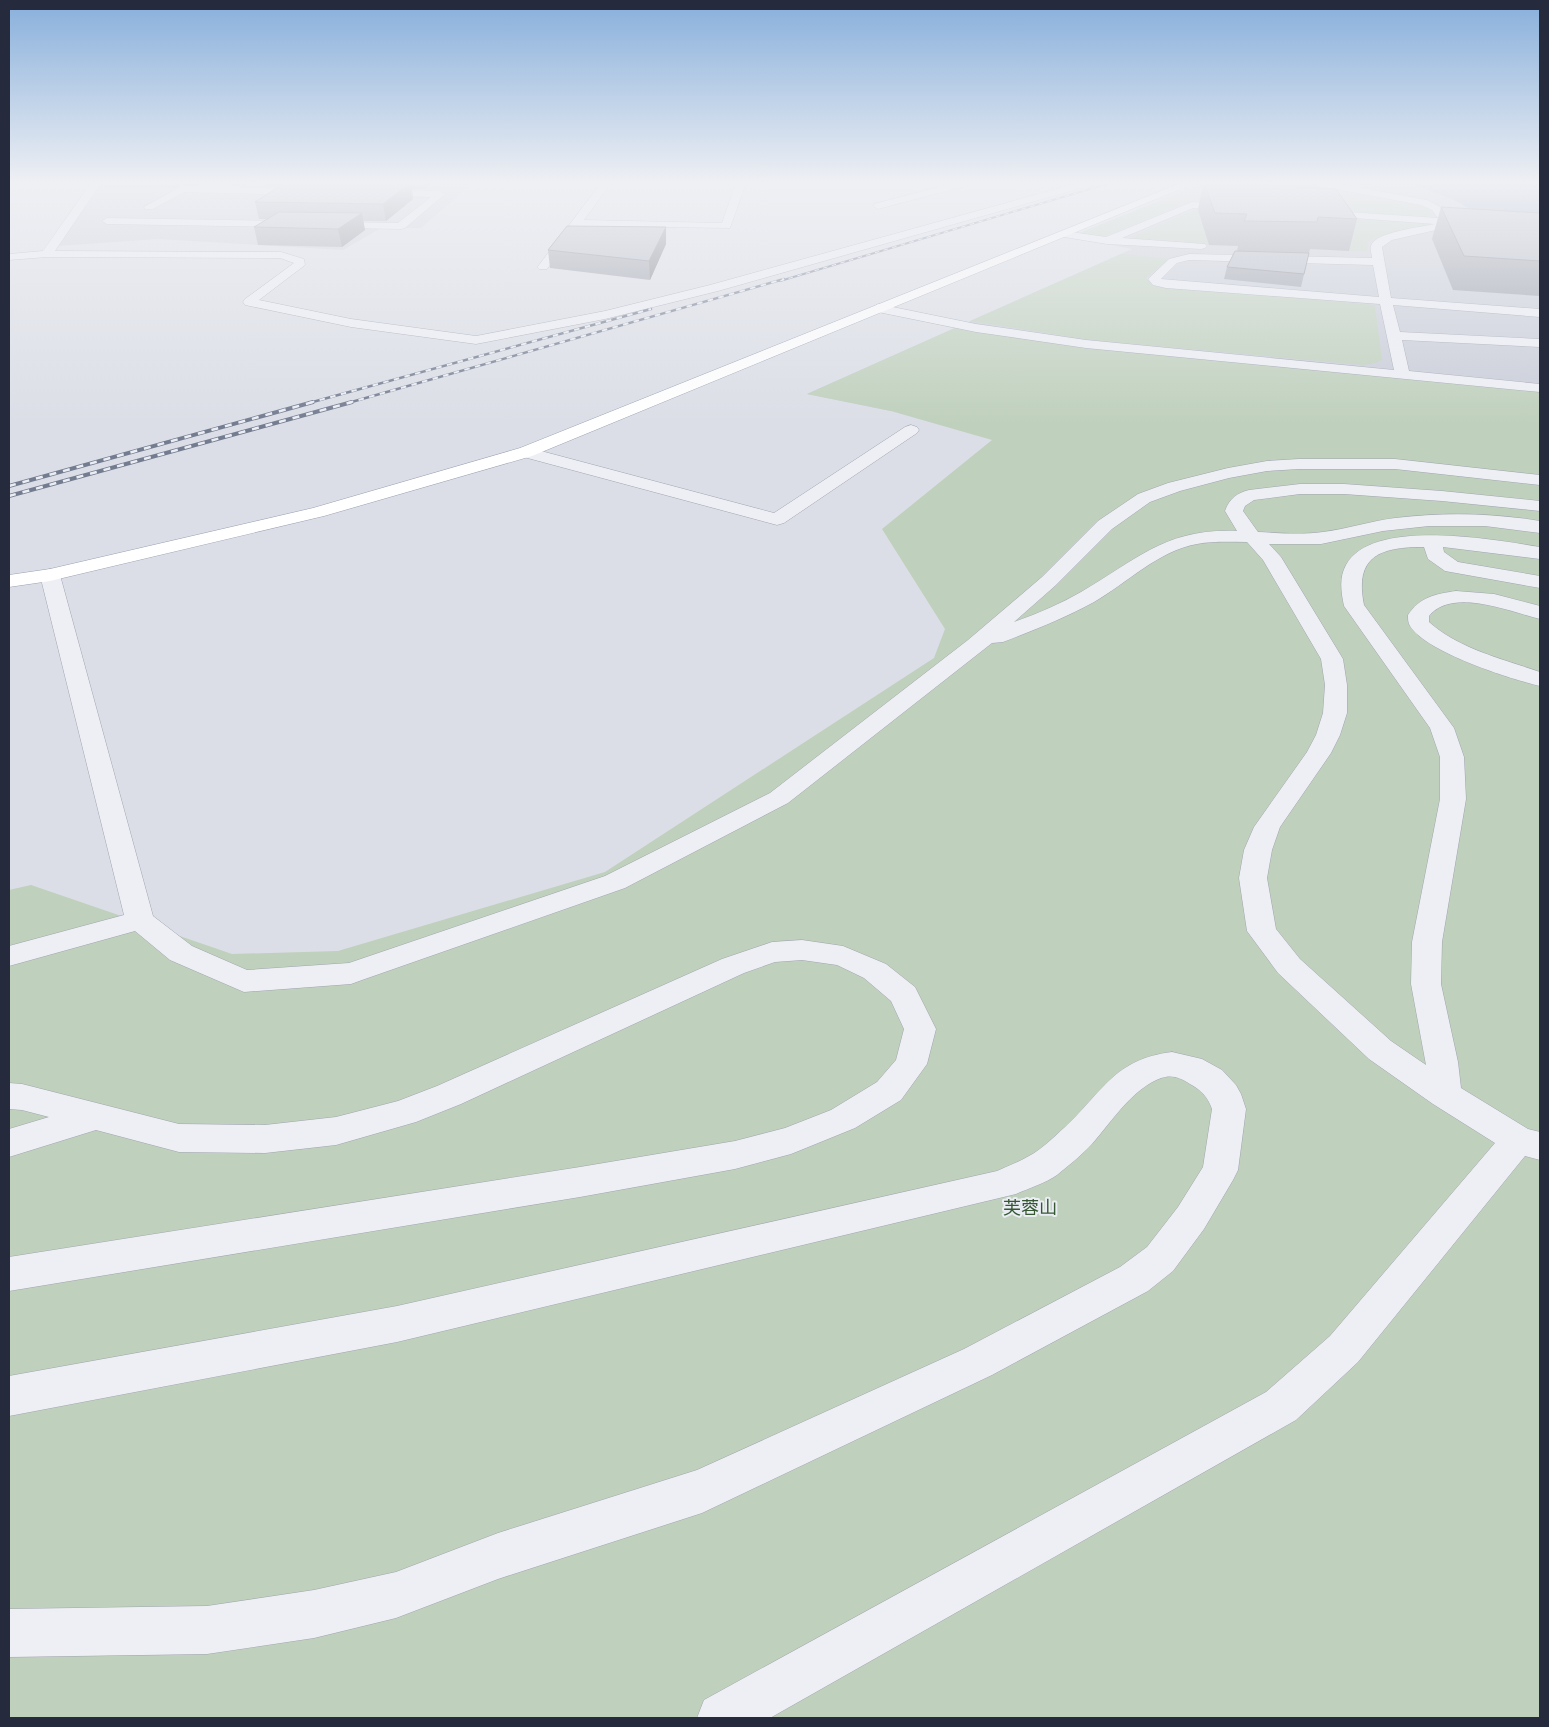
<svg xmlns="http://www.w3.org/2000/svg" width="1549" height="1727" font-family="'Noto Sans','Noto Sans SC',sans-serif">
<style>
.built{fill:#c9cdd8}
.green{fill:#bfd0bc}
.water{fill:#95a8c7}
.lines{fill:none;stroke-linecap:round;stroke-linejoin:round}
.minor-casing{stroke:#a1a5b0;stroke-width:1}
.major-casing{stroke:#9aa1b2;stroke-width:1}
.minor{fill:#eeeff4;fill-rule:evenodd}
.major{fill:#fff;fill-rule:evenodd}
.rail-far2-casing{stroke:#747c90;stroke-width:2}
.rail-far1-casing{stroke:#747c90;stroke-width:2.5}
.rail-casing{stroke:#747c90;stroke-width:4}
.rail-far2{stroke:#eaedf4;stroke-width:1;stroke-dasharray:4.5;stroke-linecap:butt}
.rail-far1{stroke:#eaedf4;stroke-width:2;stroke-dasharray:5.5;stroke-linecap:butt}
.rail{stroke:#eaedf4;stroke-width:2.5;stroke-dasharray:7;stroke-linecap:butt}
.wall{fill:#999da8}
.shaded-wall{fill:#7d8088}
.building{fill:#b2b7c3;stroke:#7d8088}
.labels{text-anchor:middle;dominant-baseline:central;stroke-width:4;stroke-linejoin:round;paint-order:stroke}
.near-park-label{font-size:18px;fill:#355832;stroke:#eaedf4}
</style>
<rect width="100%" height="100%" fill="#dbdee6"/>
<path class="built" d="M102,183h371l-52,45h-40l-38,22 -185,-11 -100,7z
M1204,183h336v270l-649,-42 -84,-17 325,-145 -62,-12z"/>
<path class="green" d="M1204,183h31l-130,53 -28,-2z
M1308,183c21,4 109,15 121,25 4,3 3,7 3,11l-192,-12z
M1198,208l234,15v3l-59,13 -5,3 -1,9h-18l-10,-15 -130,9 -80,-7z
M1121,254l49,5 -24,19 5,5 9,2 215,20 7,55 -7,3 -11,2 -274,-25 -120,-19z
M957,327l125,21 458,44v1326h-1531v-828l22,-5 201,69 106,-3 267,-79 329,-214 11,-29 -63,-100 110,-89 -101,-29 -84,-17z"/>
<path class="water" d="M1421,183h119v38l-55,-3 -31,-18 -39,-15z"/>
<g class="lines">
<g class="minor-casing">
<path id="minor" d="M91,183h10l-46,68 226,1 23,7 1,6 -46,35 92,19 125,17 129,-25 105,-26 368,-102h16l-2,2 -374,106 -113,28 -129,25 -125,-17 -106,-22 -2,-3 2,-3 49,-36 -14,-5 -233,-1 -38,3v-6l34,-3z
M601,183h10l-27,37 138,3 14,-40h10l-16,45 -151,-2 -32,43h-8l-2,-2 2,-2z
M955,183h16l-2,2 -91,24 -5,-3 1,-2z
M1314,183h21l92,17 15,8 7,11 91,6v6l-90,-6 -1,2 -57,13 -10,7 9,51 149,11v8l-147,-12 7,27 140,7v8l-138,-7 7,31 131,13v8l-454,-44 -110,-16 -98,-20 -6,-4 6,-4 98,20 110,16 308,30 -14,-66 -214,-16 -13,-3 -5,-6 21,-20 20,-5 183,4c0,-3 -2,-8 -1,-12 3,-14 51,-19 64,-22l-121,-9 -1,-2 1,-2 4,-1 120,8 -6,-8 -11,-5 -102,-19zM1189,260l184,5 6,32 -218,-18 16,-16z
M182,186l128,3 5,3 -5,3 -126,-3 -31,17h-8l-1,-2z
M376,190l64,1 5,3 -40,34 -4,1 -294,-5 -5,-3 5,-3 291,5 33,-26 -58,-2 -2,-2z
M1192,202l43,3 5,3 -5,3 -42,-3 -71,30 83,6 2,2 -2,2 -4,1 -94,-5 -43,-7 -5,-3 5,-3 42,6z
M911,425l6,2 2,3 -2,3 -133,90 -7,2 -257,-69 -2,-4 2,-4 6,-1 248,66 131,-86z
M1299,459h96l145,16v10l-145,-16h-96l-32,2 -38,7 -49,13 -30,11 -38,27 -56,56 -42,37c23,-8 46,-18 67,-30 57,-33 85,-64 156,-61l-12,-20c4,-12 12,-18 24,-21l51,-6h44l98,7 98,10v10l-98,-10 -98,-7h-44l-46,6 -9,6 -2,5 15,21c21,1 44,3 65,0 24,-3 48,-11 72,-14 49,-6 97,-5 145,3v12l-55,-7h-56l-46,5 -62,13h-52l12,13 62,102 4,26v28l-7,22 -9,18 -51,74 -8,23 -5,28 9,51 24,30 91,82 35,24 -15,-81 1,-42 28,-143v-42l-10,-29 -86,-122c-3,-14 -5,-29 2,-41 26,-48 150,-25 194,-18v12l-97,-12 1,5 14,10 82,14v12l-95,-17 -17,-12 -4,-12c-44,0 -70,9 -60,58l90,123 10,29 2,42 -24,143 -1,42 17,78 3,26 67,41 12,3v28l-15,-4 -167,206 -62,58 -526,298h-73l7,-18 562,-308 64,-56 165,-193 -62,-39 -64,-45 -91,-86 -31,-42 -8,-53 5,-28 10,-23 53,-75 9,-17 7,-22 2,-28 -4,-26 -58,-99 -16,-18c-17,0 -34,-1 -50,2 -39,7 -70,39 -103,58 -29,16 -60,28 -91,40l-11,1 -204,160 -163,85 -263,92 -11,4 -107,8 -74,-32 -35,-29 -126,35v-20l115,-31 -84,-340 3,-4 7,-2 7,2 3,4 93,341 39,30 55,24 102,-7 256,-87 165,-83 198,-153 74,-63 56,-56 40,-27 30,-11 60,-15 39,-7z
M1456,591l38,3 46,12v13c-29,-7 -88,-32 -111,-3v6c30,27 74,37 111,50v14c-30,-7 -114,-34 -130,-60 -2,-3 -2,-7 -2,-11 12,-18 27,-21 48,-24z
M802,940l41,6 43,18 29,23 21,42 -9,35 -26,36 -46,28 -64,26 -56,15 -155,28 -571,94v-34l571,-90 155,-26 50,-13 46,-18 46,-28 19,-22 8,-31 -13,-28 -27,-23 -27,-13 -35,-5 -27,2 -31,11 -283,131 -45,18 -80,23 -71,8 -86,-1 -83,-22 -87,27v-28l40,-12 -27,-7 -13,-1v-26l13,1 157,40 86,1 71,-8 62,-16 39,-15 285,-127 50,-17z
M1172,1052l30,7 20,11 14,15 5,9 5,15 -8,61 -5,10 -29,49 -31,42 -25,20 -156,84 -290,138 -204,66 -102,39 -82,20 -107,16 -198,3v-48l198,-3 107,-16 82,-18 102,-39 199,-63 267,-121 156,-82 27,-20 31,-40 25,-40 9,-58c-4,-12 -11,-19 -22,-25 -9,-6 -18,-10 -29,-6 -29,11 -49,43 -69,66 -10,11 -23,21 -35,31 -11,8 -28,13 -41,19l-619,148 -388,74v-40l388,-70 600,-135c11,-5 22,-9 32,-15 12,-6 25,-19 36,-29 38,-35 49,-68 107,-75z"/>
</g>
<g class="major-casing">
<path id="major" d="M1181,183h14l-663,273 -208,60 -274,65 -41,6v-12l41,-6 263,-61 207,-60z"/>
</g>
<use href="#minor" class="minor"/>
<use href="#major" class="major"/>
<g class="rail-far2-casing">
<path id="rail-far2" d="M780,281l330,-98"/>
</g>
<g class="rail-far1-casing">
<path id="rail-far1" d="M309,403l342,-94
M348,403l436,-124"/>
</g>
<g class="rail-casing">
<path id="rail" d="M9,486l304,-84
M9,496l343,-94"/>
</g>
<use href="#rail-far2" class="rail-far2"/>
<use href="#rail-far1" class="rail-far1"/>
<use href="#rail" class="rail"/>
</g>
<path class="wall" d="M103,183h329l-7,6h-13l1,10 -27,22h-23l2,9 -23,17 -84,-2 -4,-18 14,-8h-9l-4,-17 25,-16 -98,-2 -7,4 -71,-1z
M1203,183h112l3,5 39,31 -8,32 -39,-2 -9,38 -77,-8 3,-12 10,-16 1,-5 -29,-1 -11,-35z
M1441,207l99,6v83l-87,-6 -21,-51z
M666,227v17l-16,36 -100,-12 -2,-18z"/>
<path class="shaded-wall" d="M174,183h8v1l-7,4z
M410,183h1l2,16 -27,22 -3,-17z
M424,183h8l-7,6z
M362,213l3,17 -23,17 -4,-18z
M666,227v17l-16,36 -1,-19z"/>
<path class="building" d="M285,183h125l-27,21 -128,-2z
M1204,183h38l94,6 21,30 -39,-2 -1,5 -73,-1 3,-7 -32,-1z
M1242,183h73l3,5z
M1441,207l99,6v48l-76,-5z
M279,212l83,1 -24,16 -84,-2z
M567,226l99,1 -17,34 -101,-11z
M1235,251l74,2 -5,21 -77,-7z"/>
<linearGradient id="sky" x2="0" y2="1"><stop stop-color="#87afdb"/><stop offset="0.43" stop-color="#eff0f4"/><stop offset="1" stop-color="#eff0f4" stop-opacity="0"/></linearGradient>
<rect width="1549" height="425" fill="url(#sky)"/>
<g class="labels">
<g class="near-park-label">
<text x="1030" y="1207">芙蓉山</text>
</g>
</g>
<rect width="1549" height="1727" fill="none" stroke="#252b3c" stroke-width="20"/>
</svg>
